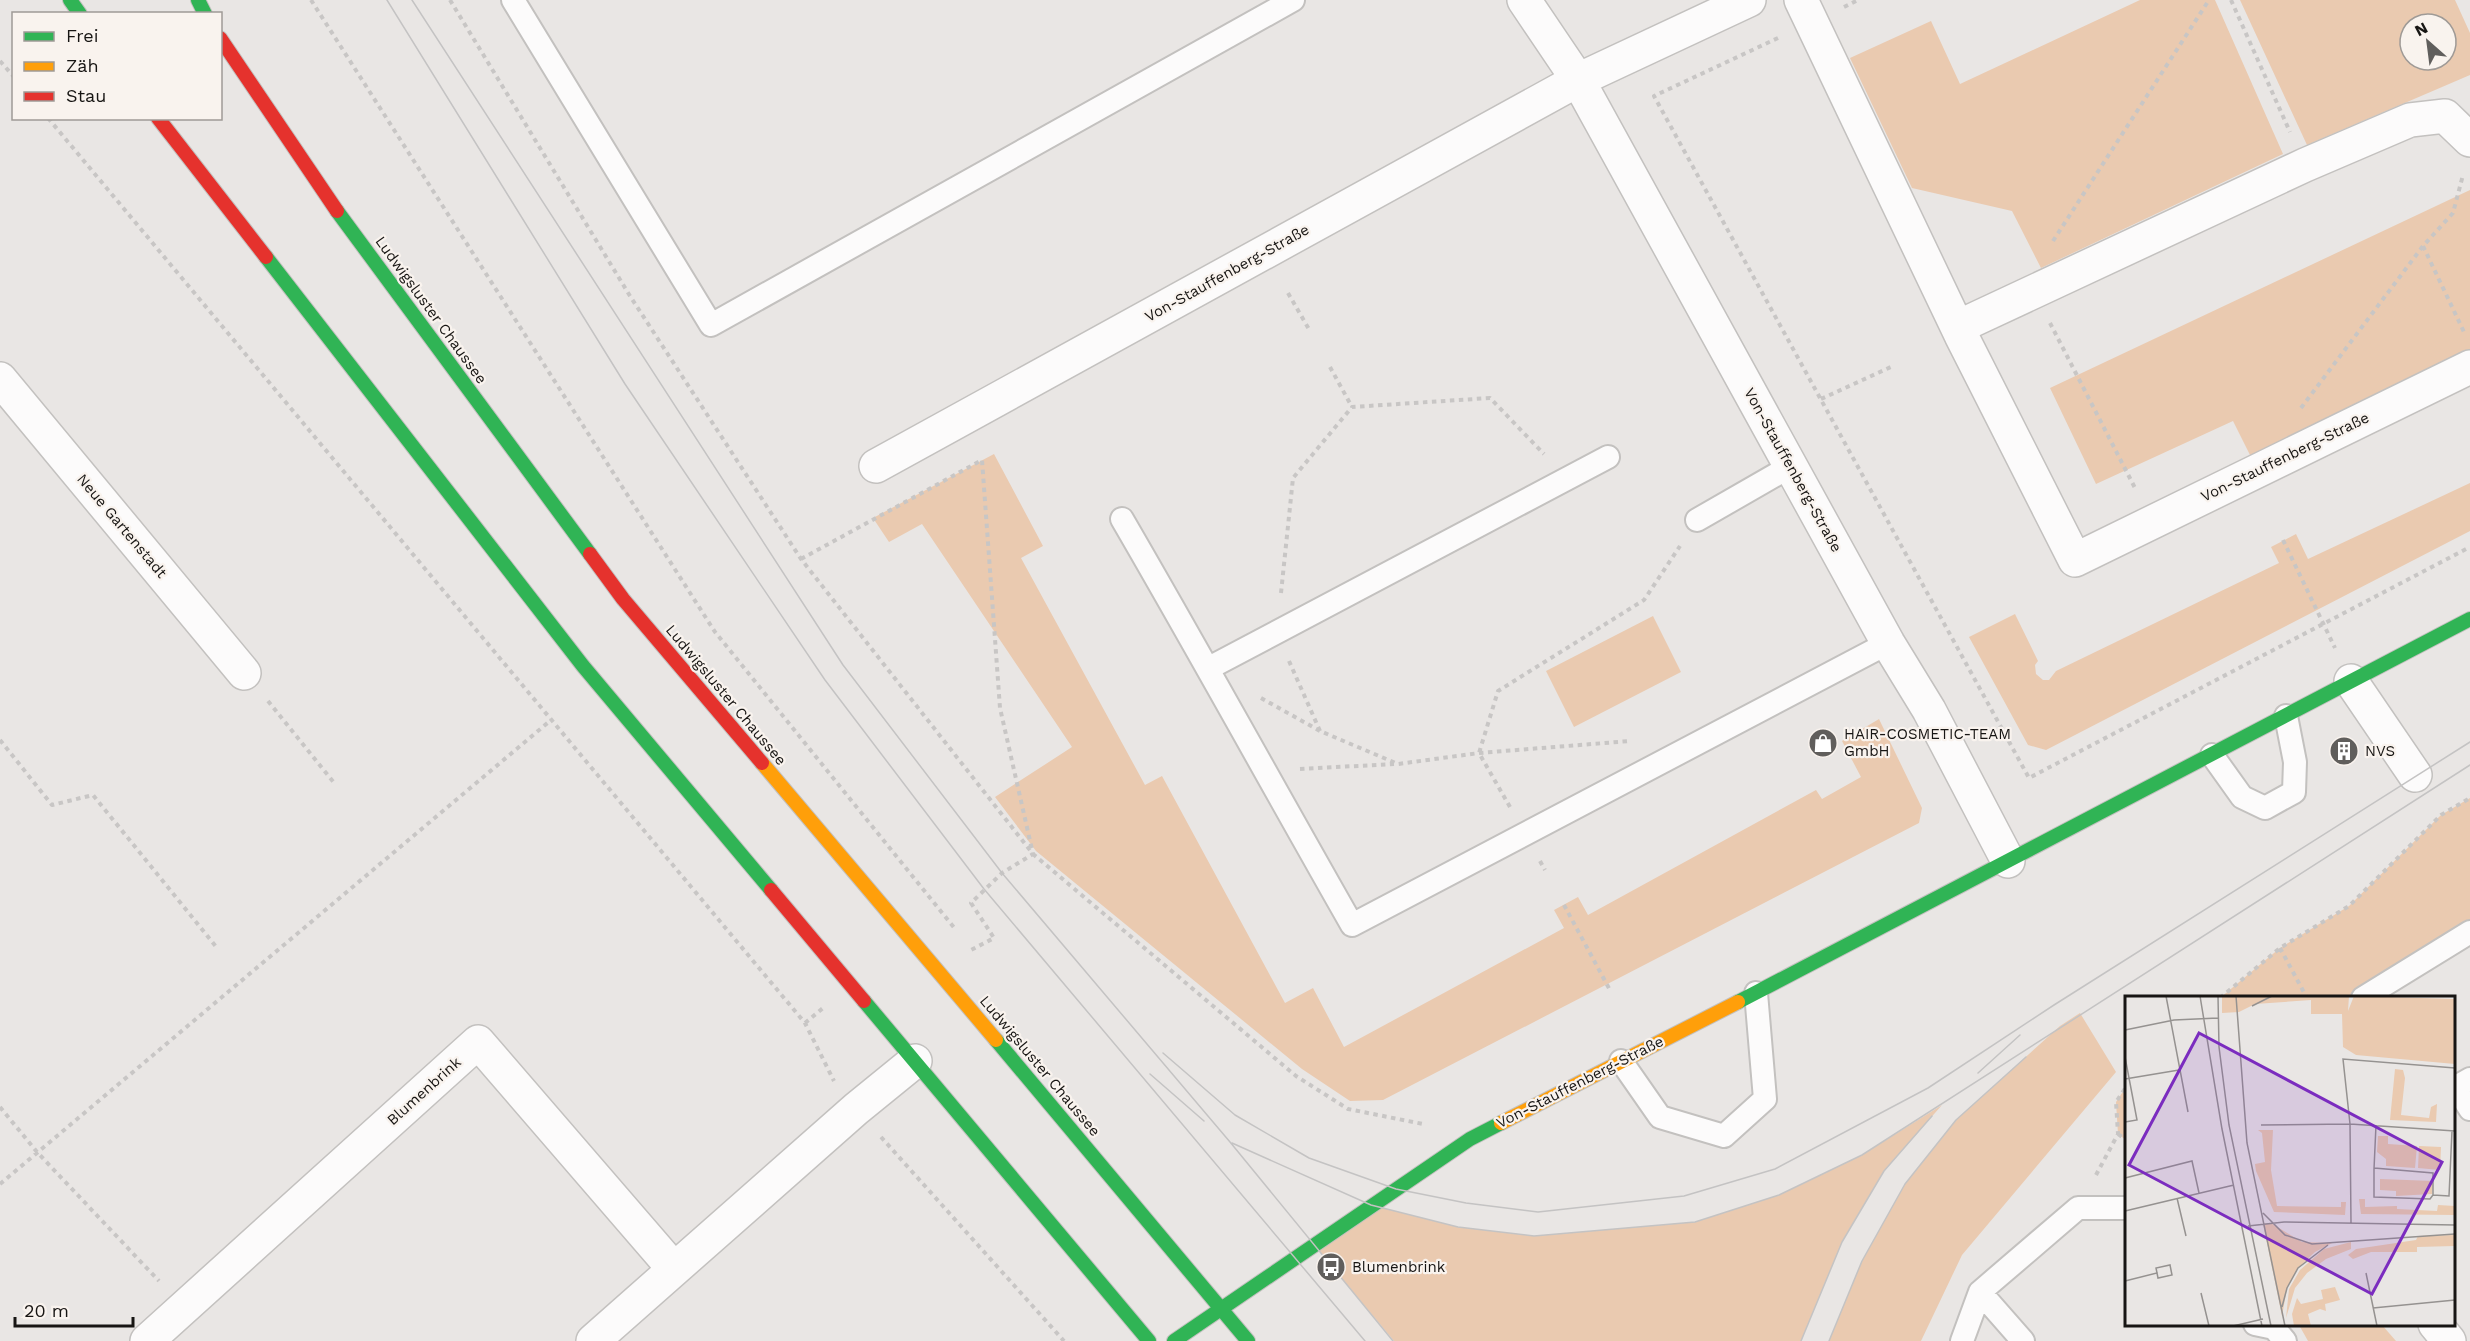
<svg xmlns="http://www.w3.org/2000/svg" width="2470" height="1341" font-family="'Work Sans',sans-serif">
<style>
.green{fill:#eacab0;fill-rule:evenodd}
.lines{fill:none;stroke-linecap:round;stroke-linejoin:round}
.lane-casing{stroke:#c3c1bf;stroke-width:26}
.street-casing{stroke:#c3c1bf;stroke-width:36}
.fast-casing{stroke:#c3c1bf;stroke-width:16}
.slow-casing{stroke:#c3c1bf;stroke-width:16}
.jam-casing{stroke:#c3c1bf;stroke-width:16}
.path{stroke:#c8c6c5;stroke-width:4;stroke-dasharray:4.5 4.5;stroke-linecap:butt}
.lane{stroke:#fcfbfb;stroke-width:22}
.street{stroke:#fcfbfb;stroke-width:33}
.fast{stroke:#30b455;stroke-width:14}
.slow{stroke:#ff9f0a;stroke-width:14}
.jam{stroke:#e5322d;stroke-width:14}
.tram{stroke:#c4c3c3;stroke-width:1.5}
.labels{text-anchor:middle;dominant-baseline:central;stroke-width:4.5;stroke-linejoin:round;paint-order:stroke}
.street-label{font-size:15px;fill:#171513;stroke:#f9f3ee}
.poi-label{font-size:15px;fill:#171513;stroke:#f9f3ee;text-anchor:start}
.inset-road{fill:none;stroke:#959290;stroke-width:1.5}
.view{fill:#7b2cbf;fill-opacity:0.15;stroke:#7b2cbf;stroke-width:3}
.inset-edge{fill:none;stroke:#171513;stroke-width:3}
</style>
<rect width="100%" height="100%" fill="#e9e6e4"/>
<path class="green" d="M2140,0h75l68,154 -242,114 -29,-57 -100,-23 -62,-130 81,-37 29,63z
M2240,0h215l15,33v42l-163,70zM2410,24h36v36h-36z
M2470,190v161l-219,106 -18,-36 -137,63 -46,-96z
M994,454l49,92 -22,12 124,227 17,-9 123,227 28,-15 31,59 220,-119 -10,-18 24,-13 10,18 228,-125 6,9 39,-22 -19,-36 37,-22 43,89 -3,15 -536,277 -33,1 -48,-32 -266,-218 -41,-54 77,-50 -150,-223 -33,18 -16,-24z
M2470,483v48l-424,219 -18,-5 -59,-108 46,-23 23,47 -3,4 1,9 7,6h6l7,-9 223,-108 -8,-16 25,-13 12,25z
M1653,616l28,56 -107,55 -28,-56z
M2470,798v134l-107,65 -143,1 60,-50 69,-42 92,-91z
M2080,1013l36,59 -154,183 -41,86h-92l33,-80 43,-77 51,-64 104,-94z
M2126,1087v53l-8,-6 -2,-32z
M1942,1105l-58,66 -42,71 -41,99h-407l-81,-97 58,-39 87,22 76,9 161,-14 84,-27 83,-40z
M2299,1325h83l14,16h-88z"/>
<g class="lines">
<g class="lane-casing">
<path id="lane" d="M513,0l198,325 582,-325
M1122,519c78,134 153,271 230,406l536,-282
M1697,520l94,-54
M1209,668l399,-211
M2212,755l30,42 23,11 29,-16 1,-30 -9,-46
M2363,998l107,-66
M1621,1061l39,56 64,19 41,-37 -9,-106
M2470,1079l-14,8 14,22
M1980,1292l43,49
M2255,1324l19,4 11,13
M1962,1341l18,-49 98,-84h48"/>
</g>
<g class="street-casing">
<path id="street" d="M1524,0l54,80 310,563 41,67 79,151
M1801,0l160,335 114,225 395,-193
M1958,327l347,-162 105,-45 35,-4 25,24
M0,379l244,294
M876,466l702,-386 171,-80
M2351,681l64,94
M2435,1324l14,17
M147,1341l331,-299 196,227
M593,1341l263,-232 59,-48"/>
</g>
<g class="fast-casing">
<path id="fast" d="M70,0l10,14
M198,0l7,14
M337,211l253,343
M266,257l317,409 188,224
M864,1001l285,340
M1738,1002l732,-383
M996,1040l252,301
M1174,1341l296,-202 31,-16"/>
</g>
<g class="slow-casing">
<path id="slow" d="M762,763l234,277
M1501,1123l237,-121"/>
</g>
<g class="jam-casing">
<path id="jam" d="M220,38l117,173
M158,118l108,139
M590,554l33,45 139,164
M771,890l93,111"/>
</g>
<path class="path" d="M311,0l404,632 241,298
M450,0l180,296 171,263 232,295 263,222 52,33 75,15
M2231,0l59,132
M1844,7l14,-7
M1778,38l-124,58 375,682 441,-231
M0,61l14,16
M48,118l757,905 29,58
M2053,241l156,-241
M2423,246l41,86
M1288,293l22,38
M2050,323l86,167
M1330,367l22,40
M1821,399l72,-33
M2301,408l122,-162 30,-33 10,-38
M2283,540l52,108
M801,559l181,-99 18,248 33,146 -31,19 -31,30 23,35 -23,12
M1281,593l12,-115 59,-71 138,-9 54,56
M1289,661l31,70
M1261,698l59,33 78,33 81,-11 151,-12
M268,701l67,83
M0,740l52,65 41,-10 125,154
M1300,769l94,-5
M1510,807l-31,-54 19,-62 146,-91 36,-54
M1540,861l5,9
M1564,905l47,87
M2280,948l27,50
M2220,998l60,-50 69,-42 92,-91 29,-17
M805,1023l18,-15
M0,1107l37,45 122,129
M2118,1134l8,6
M881,1137l183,204
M2096,1175l22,-41 -2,-32 10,-15
M0,1184l551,-464"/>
<use href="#lane" class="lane"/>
<use href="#street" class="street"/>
<use href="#fast" class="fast"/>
<use href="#slow" class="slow"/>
<use href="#jam" class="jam"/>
<path class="tram" d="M387,0l238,384 200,296 159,209 381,452
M412,0l431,665 159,208 228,269 163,199
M1163,1053l72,62 74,43 87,31 70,14 72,9 146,-16 91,-27 153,-81 126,-83 416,-263
M1978,1073l42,-38
M1150,1074l54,47
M1232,1143l139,62 87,22 76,9 161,-14 84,-27 83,-40 608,-390
M1801,1341l41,-99 42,-71 48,-55
M1829,1341l33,-80 43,-77 51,-64 70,-63"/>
</g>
<defs>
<g id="shop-disc" transform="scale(1.5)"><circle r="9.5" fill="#605e5c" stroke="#f9f3ee"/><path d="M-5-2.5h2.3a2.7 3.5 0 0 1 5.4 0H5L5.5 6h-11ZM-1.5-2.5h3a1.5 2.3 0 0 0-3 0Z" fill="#fff"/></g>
<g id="building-disc" transform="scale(1.5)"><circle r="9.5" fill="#605e5c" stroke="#f9f3ee"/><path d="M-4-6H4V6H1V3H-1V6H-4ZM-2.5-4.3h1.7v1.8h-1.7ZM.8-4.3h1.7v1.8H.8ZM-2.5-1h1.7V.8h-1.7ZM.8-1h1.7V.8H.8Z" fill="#fff"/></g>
<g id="bus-disc" transform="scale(1.5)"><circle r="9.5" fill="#605e5c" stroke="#f9f3ee"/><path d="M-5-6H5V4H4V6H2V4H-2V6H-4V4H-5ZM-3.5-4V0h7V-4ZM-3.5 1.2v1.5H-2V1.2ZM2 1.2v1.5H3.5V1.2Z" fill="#fff"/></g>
</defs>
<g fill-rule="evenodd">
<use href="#shop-disc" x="1823" y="743"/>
<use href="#building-disc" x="2344" y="751"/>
<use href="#bus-disc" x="1331" y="1267"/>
</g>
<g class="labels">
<g class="street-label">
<text transform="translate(1227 273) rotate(-29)">Von-Stauffenberg-Straße</text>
<text transform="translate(431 310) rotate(54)">Ludwigsluster Chaussee</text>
<text transform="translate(2285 457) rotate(-26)">Von-Stauffenberg-Straße</text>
<text transform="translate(1793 470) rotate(61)">Von-Stauffenberg-Straße</text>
<text transform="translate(122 526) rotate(50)">Neue Gartenstadt</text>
<text transform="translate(726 695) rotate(50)">Ludwigsluster Chaussee</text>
<text transform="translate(1040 1066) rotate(50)">Ludwigsluster Chaussee</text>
<text transform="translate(1580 1082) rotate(-27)">Von-Stauffenberg-Straße</text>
<text transform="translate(424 1091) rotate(-42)">Blumenbrink</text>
</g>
<g class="poi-label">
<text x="1844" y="734">HAIR-COSMETIC-TEAM<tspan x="1844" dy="17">GmbH</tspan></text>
<text x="2365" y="751">NVS</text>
<text x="1352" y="1267">Blumenbrink</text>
</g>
</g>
<g transform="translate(2125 996)">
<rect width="330" height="330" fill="#e9e6e4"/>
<path d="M97,0h127l-1,15 6,-15 101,3v65l-99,-9 -13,-8 -1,-33h-31v-14l-56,4 -16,8 -17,1zM270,73l8,1 2,8 -4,37 28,3 2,-11 6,-3 -1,18 -46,-2zM133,134h15l-2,40 6,36 64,1v-5h5l-1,13 -71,-3 -18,-41 -1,-7 10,-2 -3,-29zM253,140h10v8l29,2 -2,22 -29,-2v-7l-9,-7zM294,150l22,1 -1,23 -22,-2zM255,183l53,2 -1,13 -36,2v-5l-16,-1zM234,203h6v8l32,-1v3l40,2 1,-6 17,1v9l-94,-1zM146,227l31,19 30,1 -17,9 -17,16 -11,20 -5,28 -19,-92zM330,239v11l-38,1v5h-46l-18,7 -5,-4 8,-6 60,-9 2,-4zM226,246v7l-25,10 -19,14 -12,15 -9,30 3,-29 11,-19 24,-21zM210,291l5,13 -15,4 1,7 -6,-2 -12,5 3,12h-17l-2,-12 5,-16 4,6 22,-5 -2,-9z" fill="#eacab0"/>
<path class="inset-road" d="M41,0l22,116M75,0l22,133 40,197M93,0l1,51 10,78 42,201M111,0l11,147 38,183M127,10l20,-10M0,34l49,-10 44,-2M0,61l12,63 -12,2M0,83l54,-9M136,129l89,-1 105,7M249,172l59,5v22l-3,4 -56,-2v-28l2,-44M0,182l67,-17 7,32M308,199l16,1 3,-65M52,202l9,38M0,215l109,-26M138,217l22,22 27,9 143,-10M226,227l-1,-99 -7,-65 112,9M123,230l36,-4 171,3M241,277l11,53M0,285l32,-8 -1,-5 14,-3 2,10 -14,3 -1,-5M76,297l8,33M157,311l5,-19 11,-20 30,-23M248,312l82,-8M108,330l30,-7"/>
<path class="view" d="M74,37l243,129 -70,132 -243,-129z"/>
<rect width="330" height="330" class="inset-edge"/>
</g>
<rect x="12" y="12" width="210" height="108" fill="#f9f3ee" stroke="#9f9a96" stroke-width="1.5"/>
<rect x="24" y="32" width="30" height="9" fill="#30b455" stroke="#9f9a96" stroke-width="1.5"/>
<text x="66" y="42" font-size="18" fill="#171513">Frei</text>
<rect x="24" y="62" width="30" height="9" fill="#ff9f0a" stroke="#9f9a96" stroke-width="1.5"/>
<text x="66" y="72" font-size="18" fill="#171513">Zäh</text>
<rect x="24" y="92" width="30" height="9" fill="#e5322d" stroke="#9f9a96" stroke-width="1.5"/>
<text x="66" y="102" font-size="18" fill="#171513">Stau</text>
<g transform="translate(2428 42) rotate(332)"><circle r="28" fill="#f9f3ee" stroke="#9f9a96" stroke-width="1.5"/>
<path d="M0-4.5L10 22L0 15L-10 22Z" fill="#605e5c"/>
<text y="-9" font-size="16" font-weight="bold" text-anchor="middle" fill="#171513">N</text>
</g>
<path d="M15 1317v9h118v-9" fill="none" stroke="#171513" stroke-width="3"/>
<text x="24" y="1317" font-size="18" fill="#171513" stroke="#f9f3ee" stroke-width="4.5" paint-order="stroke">20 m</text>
</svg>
